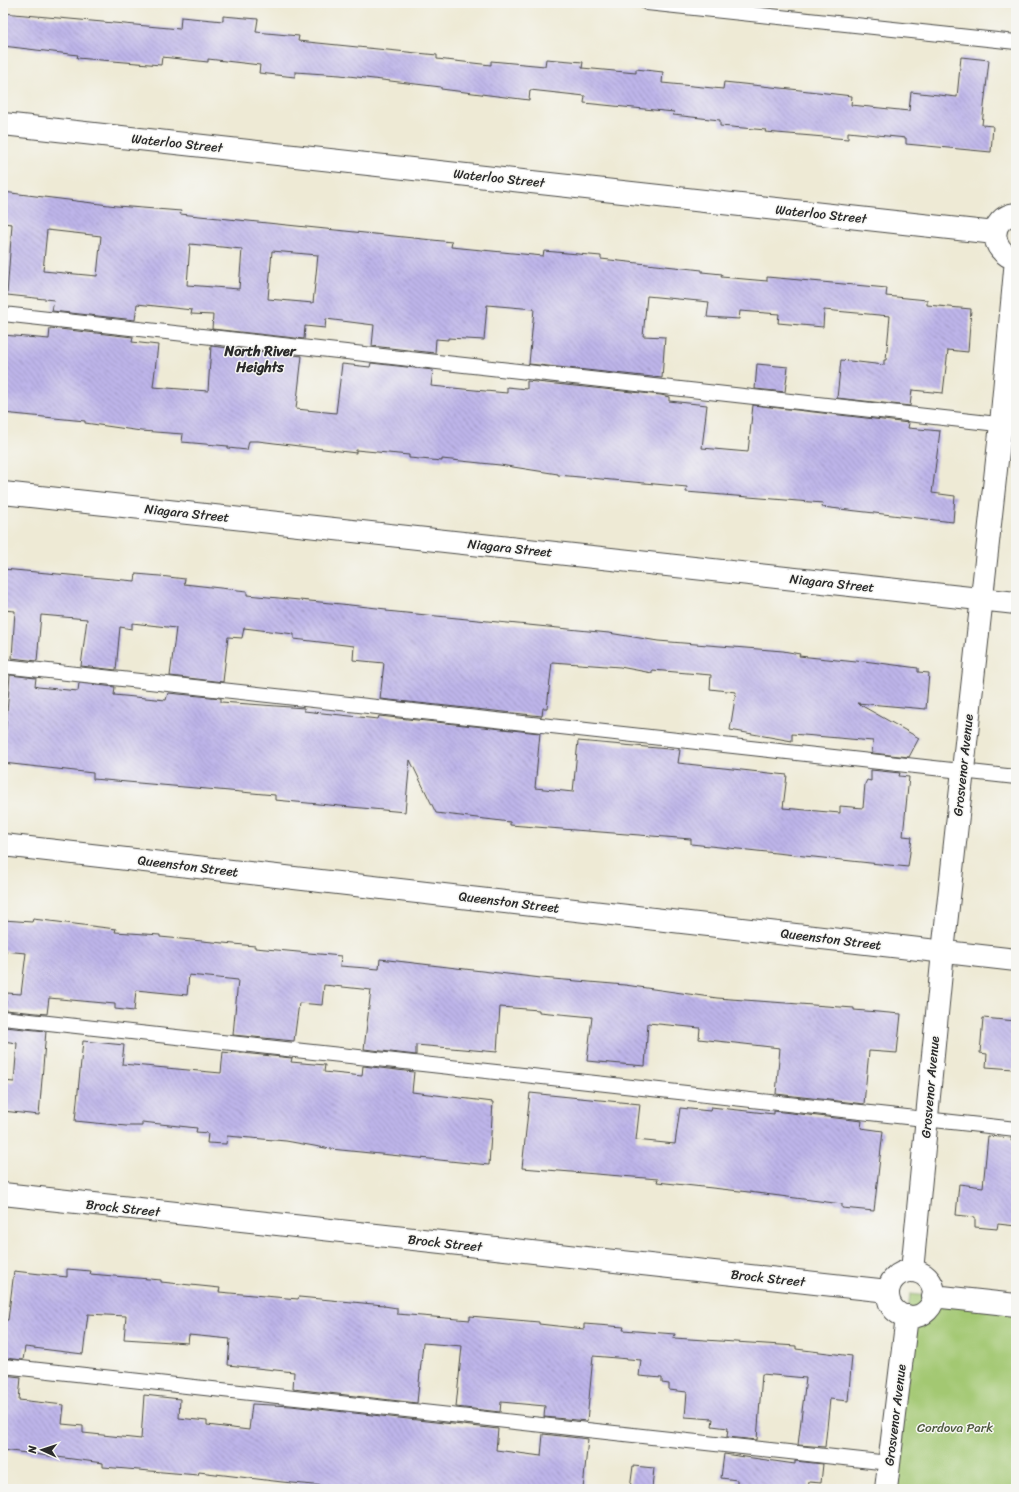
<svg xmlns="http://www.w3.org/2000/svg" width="1019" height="1492" font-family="Sriracha,sans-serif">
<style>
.green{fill:#a3c872;stroke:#677a4e}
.building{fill:url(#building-back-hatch);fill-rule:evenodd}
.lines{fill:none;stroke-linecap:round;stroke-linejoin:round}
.lane-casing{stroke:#484844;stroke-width:16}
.street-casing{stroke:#484844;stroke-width:24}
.lane{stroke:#fff;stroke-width:14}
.street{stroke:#fff;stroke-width:22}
.labels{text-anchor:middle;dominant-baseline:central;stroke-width:3;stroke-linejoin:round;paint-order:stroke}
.street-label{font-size:13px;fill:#2b2b2b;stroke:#f6f6f2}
.park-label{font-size:13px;fill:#4f5a40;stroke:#f6f6f2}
.neighbourhood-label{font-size:14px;font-weight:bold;fill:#2b2b2b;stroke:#f6f6f2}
</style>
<defs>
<pattern id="building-back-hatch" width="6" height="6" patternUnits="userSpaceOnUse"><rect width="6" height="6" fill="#beb5ea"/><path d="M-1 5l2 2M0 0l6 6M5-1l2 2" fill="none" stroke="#9b93be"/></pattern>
</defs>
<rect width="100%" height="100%" fill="#f6f6f2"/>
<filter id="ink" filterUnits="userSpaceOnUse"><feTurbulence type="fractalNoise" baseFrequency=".025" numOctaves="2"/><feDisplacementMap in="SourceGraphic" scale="8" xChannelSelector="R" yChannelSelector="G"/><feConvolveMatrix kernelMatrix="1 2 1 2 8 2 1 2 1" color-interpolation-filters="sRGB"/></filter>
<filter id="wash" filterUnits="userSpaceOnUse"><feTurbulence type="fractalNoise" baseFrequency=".012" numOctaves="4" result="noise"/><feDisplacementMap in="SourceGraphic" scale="16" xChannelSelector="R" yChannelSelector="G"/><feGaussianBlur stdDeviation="0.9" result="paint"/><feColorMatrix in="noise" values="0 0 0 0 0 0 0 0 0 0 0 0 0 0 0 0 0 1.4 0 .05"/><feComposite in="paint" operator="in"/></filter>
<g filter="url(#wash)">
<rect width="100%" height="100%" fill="#eeead5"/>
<path class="green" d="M910,1294l106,11v184h-130z"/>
<g id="blocks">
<path class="building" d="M3,13l177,16 1,-12 42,4v-5l35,3 -2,13 43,4 -1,5 139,14v4l54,6v-4l54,5 1,-7 37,3 -1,6 54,5v-4l27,3 -1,11 61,6 1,-7 76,8 52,6 -1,9 58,6 2,-19 46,5 4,-40 28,3 -7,65 11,1 -2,26 -85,-8v-6l-58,-6v7l-83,-7 1,-2 -46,-4v-6l-47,-5 1,-3 -90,-9 1,-7 -55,-6 -1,10 -88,-11v-2l-101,-12 -45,-3v5l-36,-4 1,-8 -52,-6v3l-46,-5 -1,8 -84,-7 1,-3 -75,-9z
M3,192l114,14 64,5 -1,3 272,28 -1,5 92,9 1,-5 57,5v3l101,11v2l20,2 -1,3 46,4v-4l120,11 -1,8 41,4v5l44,4 -3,43 -20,-2 -5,43 -31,-3 -2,16 -73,-8 4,-38 43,5v-5h2l4,-44 -66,-6 -1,17 -45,-4 1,-9 -39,-3 -1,8 -32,-2 2,-15 -62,-6 -4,40 22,1 -3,41 -133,-14 5,-55 -47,-4 -3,35 -36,-2v2l-12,-1 -1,14 -63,-7 2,-21 -48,-6 -1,9 -20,-2 -1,13 -92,-10 1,-14 -22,-1 1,-4 -55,-6 -2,16 -83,-9 2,-11 -47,-5 5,-71 -9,-1zM47,230l54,6 -4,40 -54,-5zM190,244l52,5 -3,40 -52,-4zM272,251l46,4 -5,48 -45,-4z
M50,328l83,9 -1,5 26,3 -5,42 55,4 3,-45 91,10 -6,53 40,4 6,-49 28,3 1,-4 62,7 -2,16 76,7v-6l20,2v-8l134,14 8,2v4l38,4 -5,43 46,4 5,-47 156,18 -1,5 32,3 -8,62 23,3 -2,26 -131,-15 1,-4 -137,-11 1,-5 -129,-12v-1l-58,-9 -58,-6v2l-33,-3v-3l-53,-5v3l-98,-12h-9l-2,9 -19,-2v-2l-46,-4 1,-8 -42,-3 -56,-8v-2l-82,-8v-78l46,4z
M757,364l31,3 -3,25 -30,-3z
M3,569l132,12 1,-7 24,2 25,3 -1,5 63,7v4l94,9 45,5v2l223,22 49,8 125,10 17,3 -1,2 57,6v-2l62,8v4l11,1 -3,36 -69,-6 62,35 -10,19 -37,-4 1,-12 -81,-7v7l-62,-11 6,-38 -26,-3 1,-14 -59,-5v3l-32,-6 -68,-5 -5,46h-4l-1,8 -162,-17 4,-36 -31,-3 1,-14 -60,-7v-5l-50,-6 -2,10 -14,-1 -5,45 -53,-6 6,-48 -44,-5v6l-12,-2 -4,43 -35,-4 6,-47 -46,-4 -4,46 -25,-3 3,-47 -12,-1z
M10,675l26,3 -1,8 3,1 40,4 1,-8 36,4 -1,8 52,5 2,-7 53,5v4l83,6v3l74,8 1,-3 161,17 -5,55 38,4 5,-51 102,9 -2,13 109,12 -4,33 57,5v-7l23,2 2,-24 2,-4 4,1v-11l29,3 -1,3 10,1 -6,59 9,1 -4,30 -217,-23v-5l-181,-14v-3l-74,-9 -26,-53 -5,52 -130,-12v-5l-182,-16v-6l-90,-10z
M33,919l83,10 -1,3 45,3v2l95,9v2l86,8 -1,10 39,3 1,-10 161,19 84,7 92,13 137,10v2l47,4 -4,39 -28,-2 -5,53 -88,-10 4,-46 -81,-9 1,-11 -52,-5 -3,43 -58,-5 5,-44 -53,-5v-2l-39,-3 -3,45 -81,-7v10l-52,-6 7,-59 -47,-5 -2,20 -23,-2 -5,38 -61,-6 5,-55 -49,-5 -2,20 -51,-5 -2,21 -19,-2v-5l-66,-6 -2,16 -42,-4 2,-17 14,1 5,-41 -23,-2v-31l29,2z
M983,1018l33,3v34l-2,14 -28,-2 1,-13 -7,-1z
M4,1027l42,4 -7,84 -36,-4v-30l11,1 3,-39 -14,-2z
M83,1041l41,4 -2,19 99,9 2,-21 8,1 1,-1 60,6 -1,4 34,3 -1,7 38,4 1,-10 51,6 -2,20 81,10 -4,63 -158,-16 -45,-8 -59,-5 -1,8 -19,-1 1,-10 -12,-1 1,-4 -55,-6v4h-16l-51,-5z
M530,1093l110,11 -4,36 39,4 5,-36 30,3 1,-4 63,7v-3l88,10 -1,7 22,3 -9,80 -32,-3v-4l-93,-12 -92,-10 1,-3 -136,-11z
M988,1136l24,2 -1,3 5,1v84l-18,-2 -1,5 -22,-2v-10l-19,-2 3,-31 24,3z
M67,1269l24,2 -1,3 71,6v2l59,6 -1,4 79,7 1,-2 85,8v1l13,2v6l73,6v-4l69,6v2l45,5v-5l40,3 -1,3 52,4 -1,4 122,8v3l56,7 -4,45 -18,-2 -5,48 -27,-2 8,-67 -44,-4 -5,66 -30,-3 1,-9 -16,-2 1,-7 -28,-2 2,-25 -18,-2v-6l-7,-1v-5l-23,-2 2,-16 -48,-4 -6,65 -43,-4 1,-11 -44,-4 -1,10 -44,-5 6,-61 -39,-3 -6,60 -124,-14 1,-17 -66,-7 2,-26 -41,-4 -1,8 -64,-4 2,-23 -38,-2 -5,40 -58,-7 -2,13 -20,-2v-38h5l6,-49 53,6z
M3,1375l18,2 -2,23 45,5 -2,19 21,2v7l58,6 3,-44 36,4 -1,19 28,3v4l42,5 3,-26 39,2 207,23 -2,21 45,6 2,-22 45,5 -5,50h-226l-75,-7 -83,-10 -1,3 -95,-8v-4l-100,-13z
M724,1454l71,10v-3l28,3 -2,19 -12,-1 -1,7h-34l-37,-5v-4l-16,-2z
M633,1466l21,2 -2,21h-22z"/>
</g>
</g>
<g filter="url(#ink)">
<use href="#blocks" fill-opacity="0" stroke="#484844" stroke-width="1"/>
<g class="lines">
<g class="lane-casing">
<path id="lane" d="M647,3l369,39
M3,314l1013,112
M3,666l1013,111
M3,1018l1013,111
M3,1366l886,97"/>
</g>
<g class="street-casing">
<path id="street" d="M3,124l992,109
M1016,214c-28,3 -27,38 0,45
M3,493l1013,110
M3,845l1013,115
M3,1194l885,97
M912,1271l31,-319 58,-528 15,-165
M888 1294a23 23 0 1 1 46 0a23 23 0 1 1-46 0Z
M933,1296l83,9
M886,1489l21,-173"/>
</g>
<use href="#lane" class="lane"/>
<use href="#street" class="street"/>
</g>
</g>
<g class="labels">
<g class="street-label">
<text transform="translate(177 143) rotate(6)">Waterloo Street</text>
<text transform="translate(499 178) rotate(6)">Waterloo Street</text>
<text transform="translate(821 214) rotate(6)">Waterloo Street</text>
<text transform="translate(187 513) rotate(6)">Niagara Street</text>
<text transform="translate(510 548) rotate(6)">Niagara Street</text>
<text transform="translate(832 583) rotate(6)">Niagara Street</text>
<text transform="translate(963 765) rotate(-84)">Grosvenor Avenue</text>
<text transform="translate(188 866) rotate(7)">Queenston Street</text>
<text transform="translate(509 902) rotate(7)">Queenston Street</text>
<text transform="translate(831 939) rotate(7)">Queenston Street</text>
<text transform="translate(930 1087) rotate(-85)">Grosvenor Avenue</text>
<text transform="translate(123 1208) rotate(6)">Brock Street</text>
<text transform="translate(445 1243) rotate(6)">Brock Street</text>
<text transform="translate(768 1278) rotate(6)">Brock Street</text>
<text transform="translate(895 1415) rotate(-83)">Grosvenor Avenue</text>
</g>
<g class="park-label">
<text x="955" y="1427">Cordova Park</text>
</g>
<g class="neighbourhood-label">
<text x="260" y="351">North River<tspan x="260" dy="16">Heights</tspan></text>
</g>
</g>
<rect width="1019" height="1492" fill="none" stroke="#f6f6f2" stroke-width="16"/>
<g transform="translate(42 1450) rotate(273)" stroke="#f6f6f2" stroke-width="3" paint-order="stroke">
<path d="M0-3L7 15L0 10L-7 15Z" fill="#2b2b2b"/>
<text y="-6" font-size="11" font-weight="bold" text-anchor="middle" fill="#2b2b2b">N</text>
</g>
</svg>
